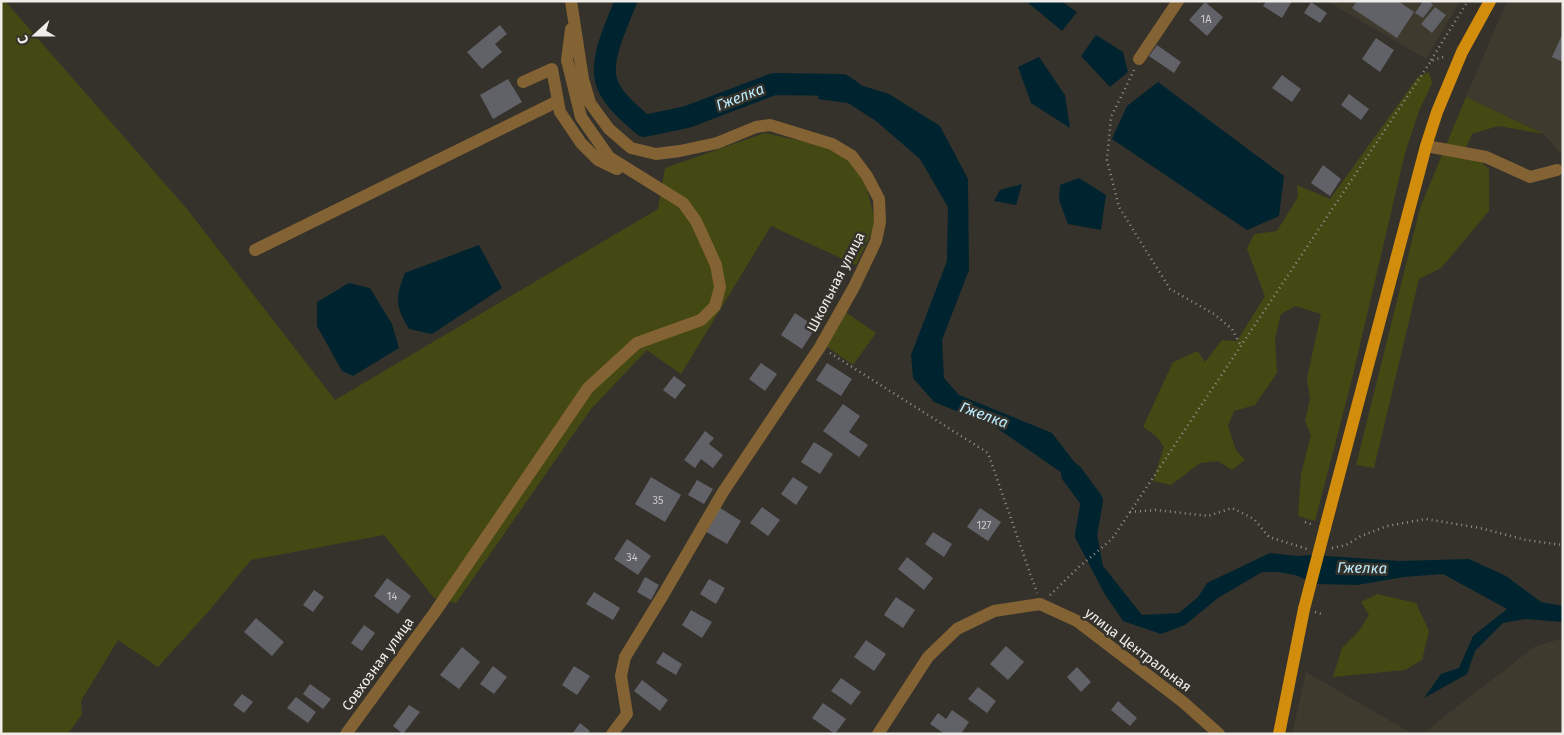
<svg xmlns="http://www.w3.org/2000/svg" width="1564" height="735" font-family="'Fira Sans',sans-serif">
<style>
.built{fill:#3f3a2e}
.green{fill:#444913}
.water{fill:#00242f}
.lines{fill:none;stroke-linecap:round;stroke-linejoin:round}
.river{stroke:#00242f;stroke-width:22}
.building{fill:#616168}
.path{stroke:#95938e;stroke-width:2.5;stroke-dasharray:1 4;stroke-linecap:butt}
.minor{stroke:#836233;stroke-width:12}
.major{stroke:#d38d0c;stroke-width:12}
.major-bridge{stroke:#d38d0c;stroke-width:12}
.labels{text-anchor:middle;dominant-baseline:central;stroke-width:5;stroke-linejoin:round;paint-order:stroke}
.number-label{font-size:11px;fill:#cccac9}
.street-label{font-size:14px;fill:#efede9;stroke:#35322c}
.water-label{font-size:15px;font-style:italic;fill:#bbecfe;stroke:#35322c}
</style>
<rect width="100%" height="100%" fill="#35322c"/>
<path class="built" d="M1327,1h133l-34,58z
M1507,1h56v155l-19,-22 -78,-37z
M1563,638v96h-141l112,-87z
M1306,672l107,62h-121z"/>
<path class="green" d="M1,1h4l182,208 148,191 323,-191 7,-41 100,-35 64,14 33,23 14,54 -20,41 -85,-39 -90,148 -34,-24 -56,59 -135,194 -22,-5 -50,-63 -133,25 -43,52 -50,55 -40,-27 -37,61 1,13 -14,20h-67z
M1429,72l3,11 -13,28 -14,42 -54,230 -36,138 -17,-5 3,-42 10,-39 -6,-14 5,-22 -3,-21 14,-64 -26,-8 -14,8 -6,25 2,34 -22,32 -21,6 -6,15 8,24 9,10 -13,10 -14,-9 -18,2 -29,22 -18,-4 11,-34 -8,-11 -13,-9 30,-65 25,-11 7,11 17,-22 15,1 28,-45 -18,-47 7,-15 23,-3 21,-34 -1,-12 33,14 88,-122z
M1466,97l78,37 -46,-8 -26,8 -6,14 23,21v42l-48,57 -22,11 -45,189 -18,-3 64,-257z
M841,309l35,24 -23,32 -33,-23z
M1377,594l39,9 13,28 -7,29 -17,10 -72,7 9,-29 17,-17 10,-16 -8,-13z"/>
<path class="water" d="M1026,1h35l16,11 -15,19z
M1096,35l27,17 5,20 -18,15 -29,-31z
M1039,57l26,38 5,33 -39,-25 -13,-36z
M825,74l64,20 51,32 28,53 1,91 -27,70 2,38 15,17 93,38 34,44 17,89 39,49 37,-2 19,-16 9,-14 63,-30 27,3 14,-1 89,6 69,-2 37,17 35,26 22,4v16l-38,-3 -22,4 -28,28 -8,23 -43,24 17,-24 18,-6 14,-32 34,-27 -64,-35 -39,3 -47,8 -40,-1 -22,-9 -17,-3h-16l-44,26 -33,27 -24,9 -38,-13 -19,-28 -26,-50 12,-33 -28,-37 -68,-47 -60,-24 -21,-24 -2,-23 36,-94 1,-54 -28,-48 -44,-38 -28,-18 -30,-4z
M1158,82l126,94 -5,40 -32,14 -135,-91 15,-33z
M1079,178l27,17 -5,35 -33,-6 -9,-24 1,-15z
M1022,184l-6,21 -22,-4 6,-11z
M479,245l23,43 -70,46 -23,-5c-14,-24 -14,-30 -4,-56z
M349,283l21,5 22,36 7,24 -46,28 -11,-5 -25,-45v-24z"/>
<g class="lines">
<path class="river" d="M626,1c-9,24 -29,61 -18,85 7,16 24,29 36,40l43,-9 87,-33 68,1 9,6
M1072,474l20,27 -6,34"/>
</g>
<path class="building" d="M1266,1h26l-10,17 -19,-12z
M1357,1h41l16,11 -17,26 -45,-30z
M1423,1h7l3,4 -10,13 -8,-5z
M1205,2l18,15 -16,19 -18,-16z
M1311,2l16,11 -7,10 -16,-10z
M1435,7l11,8 -14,18 -11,-9z
M500,25l7,9 -12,10 7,8 -20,17 -15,-17z
M1563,33v29l-11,-5z
M1376,38l18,12 -14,22 -18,-13z
M1157,45l24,17 -7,11 -25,-17z
M1282,75l19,14 -9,13 -20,-14z
M508,79l14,23 -29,17 -13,-24z
M1349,94l20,15 -8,11 -20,-15z
M1323,165l18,14 -11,17 -19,-13z
M795,313l21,14 -14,22 -21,-14z
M761,363l16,11 -12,17 -16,-12z
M827,363l25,16 -11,17 -25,-16z
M674,376l12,9 -11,14 -12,-9z
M843,404l17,12 -11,16 19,13 -9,12 -36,-26z
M705,431l9,7 -5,6 14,11 -10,13 -12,-9 -6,9 -11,-8z
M814,442l19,12 -13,20 -19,-12z
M651,477l30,18 -16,27 -30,-18z
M793,477l15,10 -12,18 -15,-11z
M697,480l16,9 -9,15 -16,-9z
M717,506l24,15 -14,23 -24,-14z
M762,507l18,13 -12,16 -18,-13z
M980,508l21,14 -13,19 -21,-14z
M933,532l19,12 -8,13 -19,-13z
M627,539l24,17 -13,19 -24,-16z
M907,557l26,21 -9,12 -26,-21z
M645,577l14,8 -8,15 -14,-8z
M387,578l24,18 -13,18 -24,-18z
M709,579l16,9 -9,16 -16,-10z
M314,590l10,7 -11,15 -10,-7z
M594,592l26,16 -7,12 -27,-16z
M896,597l19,13 -12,18 -19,-13z
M691,610l21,12 -10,16 -20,-13z
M256,618l28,24 -12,14 -28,-24z
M364,625l11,8 -13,18 -11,-8z
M866,640l20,14 -12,17 -20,-14z
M1006,646l18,16 -16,18 -18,-16z
M462,647l18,15 -21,27 -19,-14z
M663,652l19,12 -6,11 -20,-12z
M493,666l14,11 -13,17 -14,-10z
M574,666l16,10 -13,19 -15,-10z
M1077,667l14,15 -10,10 -14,-15z
M841,678l20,14 -10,13 -20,-14z
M642,680l26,20 -8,11 -26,-20z
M310,684l21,15 -8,10 -20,-15z
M978,687l18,14 -9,12 -19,-14z
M242,694l11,8 -9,11 -11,-8z
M296,697l20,15 -8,11 -21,-15z
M1118,701l19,17 -7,8 -19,-16z
M823,703l23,16 -11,15 -23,-16z
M409,705l11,7 -17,22 -10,-8z
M952,710l17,12 -8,12h-16l-15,-10 8,-11 8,6z
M580,723l10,8 -2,3h-16z"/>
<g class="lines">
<path class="path" d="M1431,60l37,-59
M1134,70l-23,47 -4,43 12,47 51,82 44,25 18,15 9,17
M830,353l158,100 49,140
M1130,512l26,-2 52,6 24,-8 22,11 15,18 38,12
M1305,522l9,3
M1332,548l14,-3 15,-9 26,-10 39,-7 54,9 46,12 37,5
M1050,595l29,-28 33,-28 319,-478 15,-5
M1315,612l7,2"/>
<path class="minor" d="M571,1l12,78 7,24 19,26 22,19 25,6 24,-3 37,-8 39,-16 14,-2 62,19 20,12 15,20 12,23 1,23 -4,19 -22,46 -34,60 -97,145 -60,103 -38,62 -4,19 6,38 -15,20
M1139,59l39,-58
M523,82l29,-13 8,43 21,31 17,17 19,9
M1426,146l60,11 44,20 27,-7
M255,250l303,-149
M346,734l89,-122 153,-224 49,-45 64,-23 14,-14 5,-19 -4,-22 -20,-44 -13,-18 -74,-46 -28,-40 -14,-57 4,-31
M878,734l50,-77 29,-28 37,-18 46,-7 37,17 106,81 36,32"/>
<path class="major" d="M1325,528l101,-382 11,-34 25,-60 28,-51
M1279,734l25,-125"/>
<path class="major-bridge" d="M1304,609l21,-81"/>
</g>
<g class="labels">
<g class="number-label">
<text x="1206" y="19">1А</text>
<text x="658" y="500">35</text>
<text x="984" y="525">127</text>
<text x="632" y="557">34</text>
<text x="392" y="596">14</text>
</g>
<g class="street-label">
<text transform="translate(836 282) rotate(-63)">Школьная улица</text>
<text transform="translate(1138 650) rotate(37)">улица Центральная</text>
<text transform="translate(378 664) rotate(-54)">Совхозная улица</text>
</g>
<g class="water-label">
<text transform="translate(740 97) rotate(-21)">Гжелка</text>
<text transform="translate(984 415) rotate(20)">Гжелка</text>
<text transform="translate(1362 568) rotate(1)">Гжелка</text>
</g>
</g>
<rect width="1564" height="735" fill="none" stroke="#efede9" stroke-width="5"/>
<g transform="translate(35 35) rotate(249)" stroke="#35322c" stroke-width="4" paint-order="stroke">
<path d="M0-4L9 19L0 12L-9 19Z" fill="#efede9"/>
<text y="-8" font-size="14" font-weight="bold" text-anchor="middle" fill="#efede9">С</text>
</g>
</svg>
